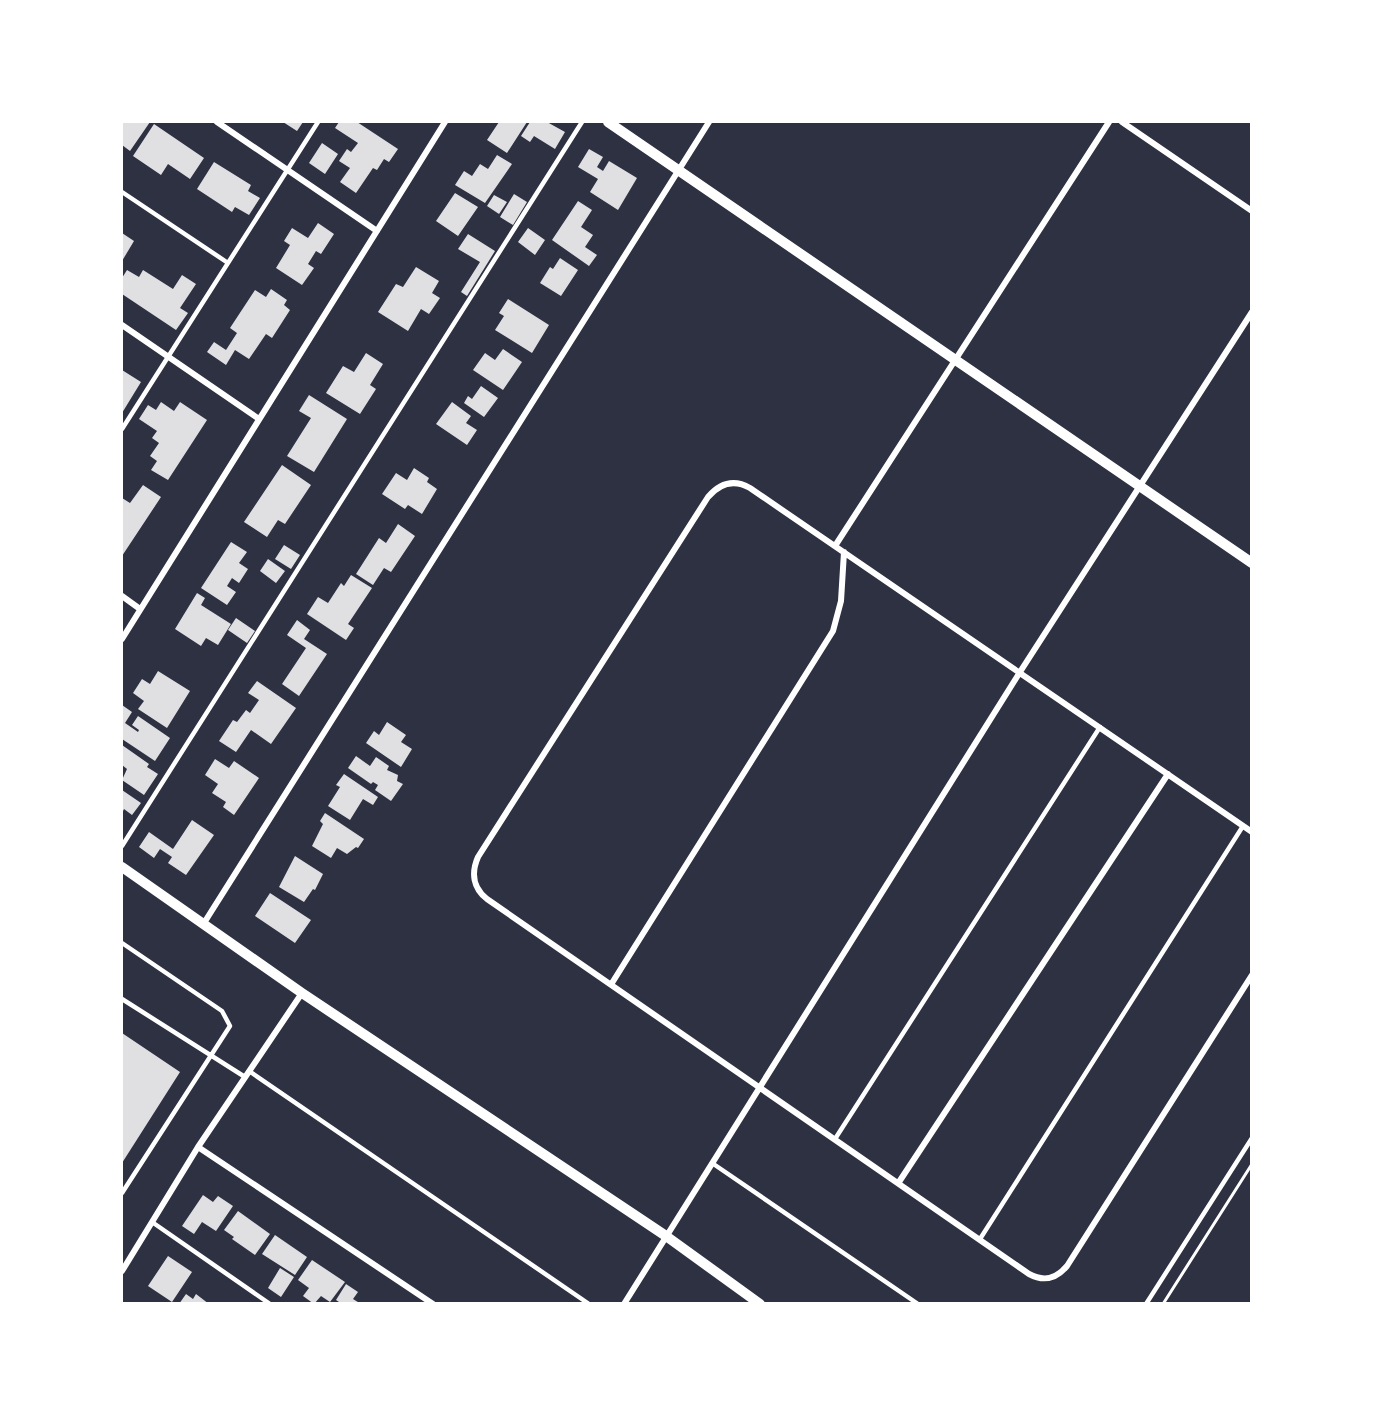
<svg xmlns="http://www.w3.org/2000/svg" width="1373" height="1425" font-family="'Varela Round',sans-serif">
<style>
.building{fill:#e0e0e3}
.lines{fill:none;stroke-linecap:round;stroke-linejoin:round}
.path{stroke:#fff;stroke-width:3}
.service{stroke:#fff;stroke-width:4.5}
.minor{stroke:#fff;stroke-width:6}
.tertiary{stroke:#fff;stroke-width:10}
</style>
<rect width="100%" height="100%" fill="#2d3142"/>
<path class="building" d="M122,122h28l-20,29 -8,-6z
M283,122h20l-6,9z
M339,122h18l41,27 -9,13 -5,-3 -7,11 -4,-2 -17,25 -16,-11 10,-14 -11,-7 8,-12 4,3 7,-9 -23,-15z
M499,122h28l-20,31 -20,-13z
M530,122h17l18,10 -10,17 -21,-13 -4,6 -9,-6z
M154,124l50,34 -14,21 -22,-15 -7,11 -28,-19z
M322,143l16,11 -13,20 -16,-11z
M589,149l14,8 -6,10 6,4 6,-10 28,17 -19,32 -28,-18 8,-13 -20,-12z
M497,155l15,9 -27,39 -30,-18 9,-14 8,5 8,-12 8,5z
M214,162l37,23 -3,6 12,7 -11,17 -14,-8 -3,5 -35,-23z
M455,193l23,14 -20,29 -22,-15z
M514,194l13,8 -14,23 -13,-8z
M494,195l13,7 -8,12 -12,-8z
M578,201l14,9 -11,17 12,8 -8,12 12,8 -8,11 -37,-26z
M318,223l16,11 -13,20 -5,-3 -8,13 6,4 -12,17 -26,-17 14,-23 -6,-4 8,-13 16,10z
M528,228l17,12 -10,15 -17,-13z
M122,233l12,8 -12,20z
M468,234l27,17 -28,45 -6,-4 19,-30 -22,-13z
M560,258l18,12 -17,26 -21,-13 10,-16 3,2z
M416,267l23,14 -7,12 8,5 -11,16 -8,-5 -13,22 -30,-19 18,-28 7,3z
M127,270l12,7 4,-7 30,19 9,-14 14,9 -16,24 8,5 -12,17 -54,-36v-16z
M271,289l16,11 -3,5 6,5 -18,28 -6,-4 -17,25 -14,-9 -9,15 -19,-13 7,-10 12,8 11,-17 -7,-5 25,-38 11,7z
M508,299l41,26 -17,28 -37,-23 9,-14 -5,-3z
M503,349l19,13 -19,28 -30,-20 12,-17 10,7z
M366,353l17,11 -13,21 6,4 -16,25 -34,-21 17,-27 11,6z
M122,370l19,12 -19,31z
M481,386l17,12 -14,19 -20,-14 4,-7 4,3z
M309,395l38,24 -33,53 -27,-16 24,-38 -12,-7z
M161,402l13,9 6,-9 27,18 -39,60 -17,-10 6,-9 -7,-5 9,-13 -7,-5 5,-7 -18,-12 9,-14 8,5z
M452,402l19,14 -5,7 11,7 -10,15 -31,-21z
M282,465l29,20 -26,39 -7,-4 -11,17 -23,-15z
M414,468l15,10 -2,4 10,7 -15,25 -14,-9 -3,4 -23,-15 14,-21 11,7z
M143,485l18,12 -39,59v-58l8,5z
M398,524l17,12 -24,36 -7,-4 -11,17 -17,-11 23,-36 7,5z
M231,542l16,10 -8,11 9,6 -9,14 -7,-5 -5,8 9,6 -9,13 -26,-17z
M284,545l16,10 -9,14 -16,-10z
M268,559l17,12 -9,12 -16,-12z
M351,575l21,13 -24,36 6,4 -8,12 -39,-26 11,-17 10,6 13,-20 3,3z
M197,593l8,5 -4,7 30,19 -13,21 -12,-7 -5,8 -26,-17z
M236,618l19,13 -8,12 -19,-13z
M297,620l13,10 -6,9 23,15 -28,42 -17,-12 24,-36 -19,-13z
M158,671l32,20 -23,37 -29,-19 6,-8 -11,-8 9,-14 8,5z
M257,681l39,27 -25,36 -20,-14 -15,22 -17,-11 14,-21 4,2 9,-12 4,3 9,-13 -11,-7z
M122,705l10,7 -7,11 13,9 1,-2 -7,-5 6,-9 32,22 -15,23 -33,-22z
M387,722l19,13 -5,7 11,7 -11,18 -35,-24 8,-12 5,4z
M122,745l27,19 -2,3 11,7 -14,21 -22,-15 5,-11 -5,-4z
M356,756l14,10 6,-9 13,9 -2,4 11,5 -1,6 6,3 -12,17 -16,-11 3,-5 -5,-3 -2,2 -23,-16z
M215,759l14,9 5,-7 25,17 -25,37 -11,-8 3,-5 -14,-9 6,-9 -13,-9z
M344,774l34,23 -5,8 -10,-6 -13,21 -22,-14 12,-19 -4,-2z
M122,790l19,13 -9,12 -8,-6 -2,4z
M325,813l39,26 -6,9 -2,-1 -9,7 -10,-6 -6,10 -19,-12 11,-22 -3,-3z
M192,820l22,15 -28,40 -18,-12 4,-6 -12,-8 -6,9 -15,-11 10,-15 24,17z
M295,856l28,18 -8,16 -2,-1 -9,13 -25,-15z
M270,893l41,27 -16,23 -40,-27z
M122,1033l58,39 -58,91z
M203,1195l10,7 5,-6 15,10 -17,25 -14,-9 -8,12 -12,-8z
M238,1211l32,23 -15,21 -23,-16 2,-2 -10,-7z
M275,1235l32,22 -12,18 -33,-21z
M168,1256l24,16 -20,30 -24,-16z
M312,1260l33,22 -15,20 -9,-6 -7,8 -11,-8 6,-8 -11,-8z
M280,1268l14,9 -13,20 -13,-9z
M346,1284l12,8 -5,7 8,5h-19l-6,-4z
M186,1294l7,5 3,-5 13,10h-30z"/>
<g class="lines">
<path class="path" d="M1163,1304l89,-140"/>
<path class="service" d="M122,192l106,71
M122,429l196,-307
M122,846l460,-724
M122,943l100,68 8,15 -108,167
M122,999l123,78
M249,1071l340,233
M835,1139l265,-412
M712,1163l206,141
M152,1222l118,82
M980,1239l263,-413
M1146,1304l106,-166"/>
<path class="minor" d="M217,122l160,109
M1122,122l130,89
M122,325l137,94
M835,546l274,-424
M122,596l18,13
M122,639l323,-517
M1252,832l-502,-344c-16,-9 -30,-5 -42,9l-230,360c-7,16 -5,31 9,42l542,375c15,8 27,5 38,-8l185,-291
M204,923l505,-801
M612,983l221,-352 8,-30 3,-49
M198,1147l235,157
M899,1182l269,-408
M122,1271l76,-124 104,-154
M624,1304l396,-632 232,-360"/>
<path class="tertiary" d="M608,122l644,441
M122,867l180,126 364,243 94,68"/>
</g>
<rect width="1373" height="1425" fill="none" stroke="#ffffff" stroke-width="246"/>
</svg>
